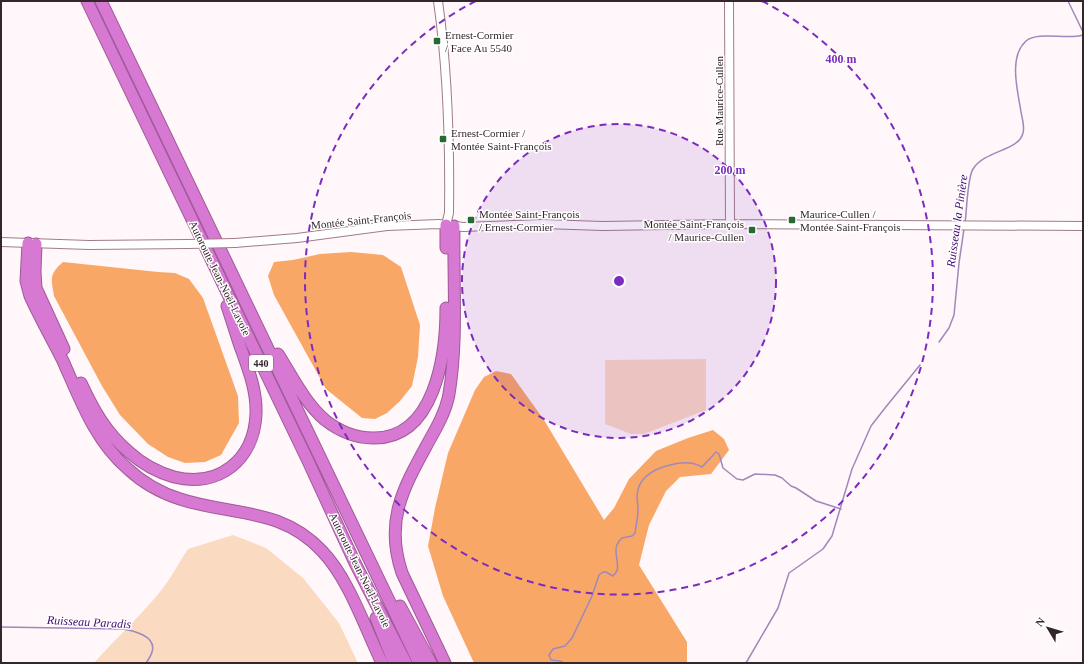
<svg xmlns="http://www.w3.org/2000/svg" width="1084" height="664" font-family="'Times New Roman',serif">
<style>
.green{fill:#fbdac2}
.forest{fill:#f9a767}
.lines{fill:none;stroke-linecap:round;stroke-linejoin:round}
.stream{stroke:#9d89bc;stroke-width:1.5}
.minor-casing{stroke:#a07c87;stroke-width:10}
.highway-casing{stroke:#9e5b98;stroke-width:13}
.minor{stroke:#fff;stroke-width:8}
.highway{stroke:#d778d3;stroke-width:11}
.minor-bridge-casing{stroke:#a07c87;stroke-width:10;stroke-linecap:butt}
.minor-bridge{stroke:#fff;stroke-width:8}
.ring{fill:none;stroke:#7b2cbf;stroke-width:2;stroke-dasharray:7 5}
.poi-dot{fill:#286933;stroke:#fff;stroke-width:1.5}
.labels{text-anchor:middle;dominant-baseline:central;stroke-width:3;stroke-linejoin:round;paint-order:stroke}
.shield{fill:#fff;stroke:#71676a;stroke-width:1}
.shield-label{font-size:10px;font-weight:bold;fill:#34262a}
.poi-label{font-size:11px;fill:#34262a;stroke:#fff;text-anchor:start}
.street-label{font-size:11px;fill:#34262a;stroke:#fff}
.water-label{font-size:12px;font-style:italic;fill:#3f0a72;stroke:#fff}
.centre{fill:#7b2cbf;stroke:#fff;stroke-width:2}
.ring-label{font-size:12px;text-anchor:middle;font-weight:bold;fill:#7b2cbf;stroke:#fff;stroke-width:3;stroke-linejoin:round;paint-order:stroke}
</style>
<rect width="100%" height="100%" fill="#fff7f9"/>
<path class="green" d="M706,359v51l-62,24h-13l-26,-10v-64z
M233,535l33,13 37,30 36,45 19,40h-264c22,-25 48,-48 69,-75 9,-12 16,-26 25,-39z"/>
<path class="forest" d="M351,252l32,3 18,12 19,58 -2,32 -6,29 -12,15 -13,12 -12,6 -13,-1 -36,-29 -52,-94 -6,-19 6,-14 19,-2 27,-6z
M63,262l95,10 17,1 14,6 14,19 35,98 1,27 -18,32 -16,7 -20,1 -17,-6 -20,-13 -28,-29 -18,-29 -48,-90c-3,-17 -5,-22 9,-34z
M496,371l15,3 33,46 60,100 10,-12 15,-29 27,-28 32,-13 25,-8 11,9 5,11 -18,24 -31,3 -14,14 -17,34 -10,40 48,77v21h-213l-31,-67 -15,-50 7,-38 13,-55 27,-63 9,-13z"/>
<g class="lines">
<path class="stream" d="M1068,1l15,31
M965,223c2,-13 2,-44 8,-54 12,-19 46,-18 50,-36 2,-7 -1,-15 -2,-21 -3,-20 -13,-55 5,-71 12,-10 41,-1 57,-6
M939,342l10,-14 5,-13 5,-52 5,-34
M1,627l122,2c11,2 34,7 29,23 -1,4 -4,8 -6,11
M564,663l-4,-2 -9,-1 -2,-5 4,-6 12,-3 7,-8 20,-42 7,-21 4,-3h3l7,4 4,-5c3,-12 -7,-22 5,-33l10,-2 3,-3c1,-8 3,-16 3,-24 0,-4 -1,-9 -1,-13 1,-19 16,-27 33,-31 11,-3 22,-4 32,2l14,-15 3,2 4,14 14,11 6,1 12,-6 20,1 7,3 9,8 5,2 20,13 25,8
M746,663l32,-55 11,-35 34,-24 9,-13 20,-67 19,-43 14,-18 35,-43"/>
<g class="minor-casing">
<path id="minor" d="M438,1c10,71 12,140 11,212l-3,12
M729,1l1,223
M1,242l88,3 99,-1
M235,243l62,-5 90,-12 52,-2 24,3 80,-3 60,2 127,-2 353,2"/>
</g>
<g class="highway-casing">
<path id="highway" d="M87,1l221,460 47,102 51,100
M101,1l318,662
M446,225v23
M28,243l-2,38 4,15c10,22 22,43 33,65 17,38 32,80 65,108 15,14 33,24 52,30 52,17 101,8 142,52 27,28 43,77 60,112
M36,244l-1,28 1,16 28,61
M278,354c14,22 27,49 47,66 14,11 31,18 48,18 62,1 73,-83 73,-130
M81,383c12,26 25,50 48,69 12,11 28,20 45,25 45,11 80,-17 82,-63 1,-25 -9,-48 -17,-71 -4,-12 -8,-25 -12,-37
M400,606l31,57
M376,618l18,45
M445,663l-43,-90c-18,-53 2,-86 27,-132 8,-14 17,-30 20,-47 9,-53 4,-114 5,-168"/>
</g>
<use href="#minor" class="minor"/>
<use href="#highway" class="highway"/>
<g class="minor-bridge-casing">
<path id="minor-bridge" d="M188,244l47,-1"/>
</g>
<use href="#minor-bridge" class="minor-bridge"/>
</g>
<circle cx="619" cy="281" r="157" fill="#7b2cbf" fill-opacity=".12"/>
<g class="ring">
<circle cx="619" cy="281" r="157"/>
<path d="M762 1A314 314 0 1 1 476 1"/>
</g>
<g class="poi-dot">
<rect x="433" y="37" width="8" height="8" rx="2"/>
<rect x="439" y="135" width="8" height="8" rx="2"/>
<rect x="467" y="216" width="8" height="8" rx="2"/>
<rect x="788" y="216" width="8" height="8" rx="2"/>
<rect x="748" y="226" width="8" height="8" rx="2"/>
</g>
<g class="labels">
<rect class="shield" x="249" y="355" width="24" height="16" rx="3"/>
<g class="shield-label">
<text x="261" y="363">440</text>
</g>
<g class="poi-label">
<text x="445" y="35">Ernest-Cormier<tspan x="445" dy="13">/ Face Au 5540</tspan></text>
<text x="451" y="133">Ernest-Cormier /<tspan x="451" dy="13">Montée Saint-François</tspan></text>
<text x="479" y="214">Montée Saint-François<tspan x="479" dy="13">/ Ernest-Cormier</tspan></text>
<text x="800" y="214">Maurice-Cullen /<tspan x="800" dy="13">Montée Saint-François</tspan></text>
<text x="744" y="224" text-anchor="end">Montée Saint-François<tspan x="744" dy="13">/ Maurice-Cullen</tspan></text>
</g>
<g class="street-label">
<text transform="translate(719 101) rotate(-90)">Rue Maurice-Cullen</text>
<text transform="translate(361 220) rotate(-6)">Montée Saint-François</text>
<text transform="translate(220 278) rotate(64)">Autoroute Jean-Noël-Lavoie</text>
<text transform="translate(360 570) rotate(64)">Autoroute Jean-Noël-Lavoie</text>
</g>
<g class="water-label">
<text transform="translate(957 221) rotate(-82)">Ruisseau la Pinière</text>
<text transform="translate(89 622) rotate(3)">Ruisseau Paradis</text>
</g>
</g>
<circle cx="619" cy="281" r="6" class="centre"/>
<g class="ring-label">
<text x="841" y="63">400 m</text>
<text x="730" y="174">200 m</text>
</g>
<rect width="1084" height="664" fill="none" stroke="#34262a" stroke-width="4"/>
<g transform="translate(1048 628) rotate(308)" stroke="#ffffff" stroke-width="3" paint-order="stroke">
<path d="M0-3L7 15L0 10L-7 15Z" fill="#34262a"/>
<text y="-6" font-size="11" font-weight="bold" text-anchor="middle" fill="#34262a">N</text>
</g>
</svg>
